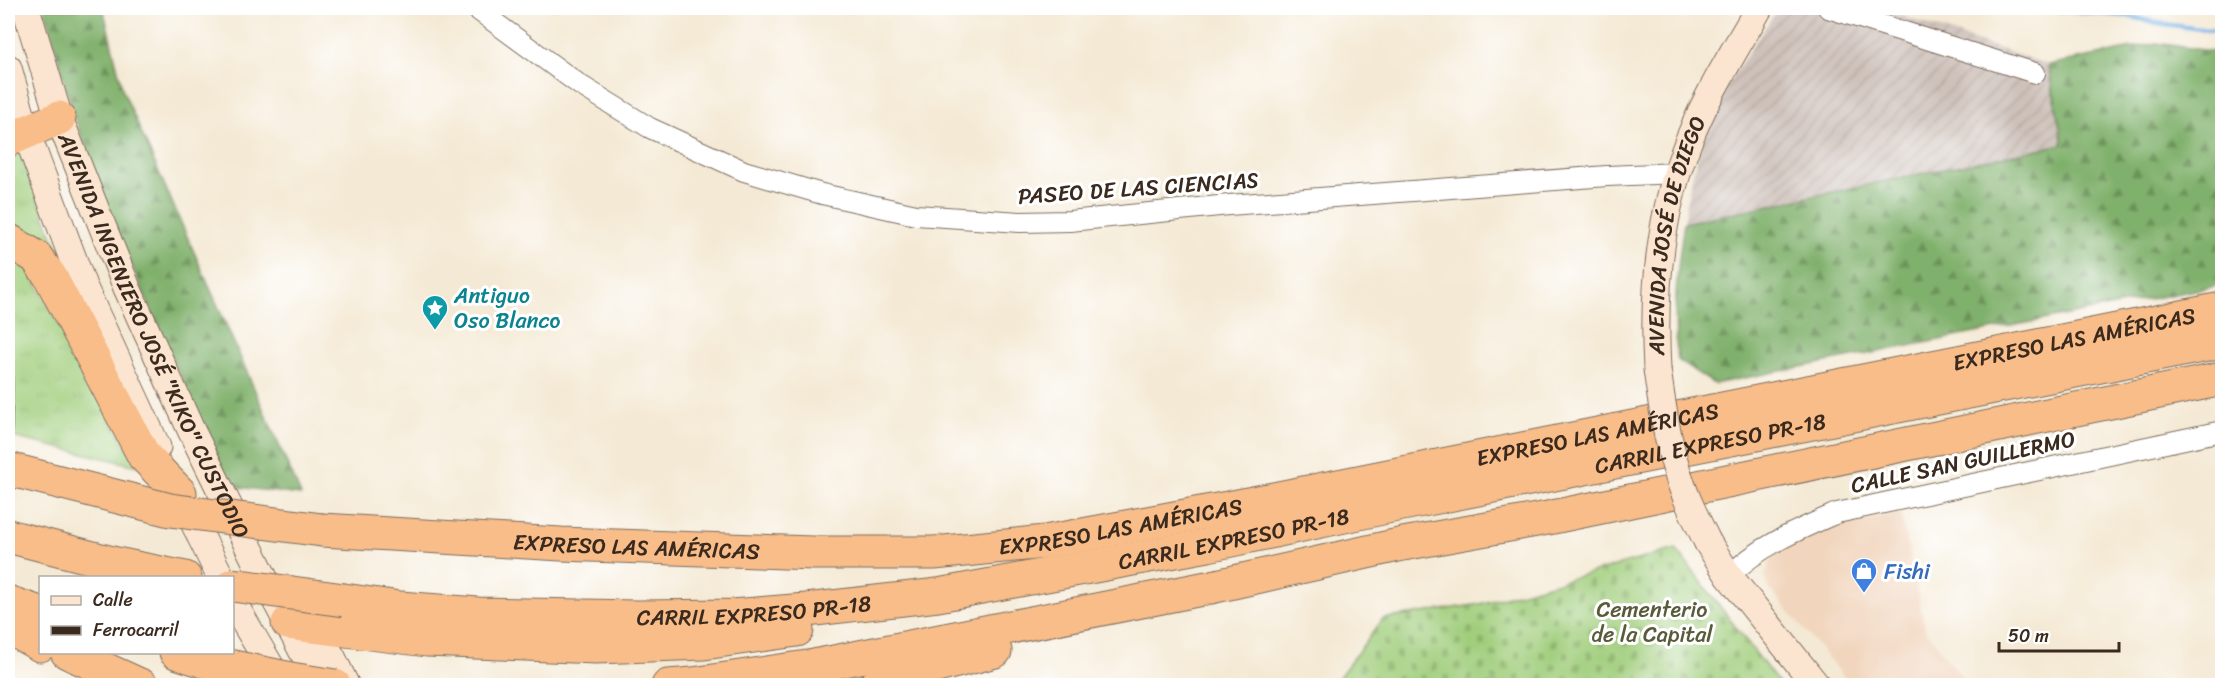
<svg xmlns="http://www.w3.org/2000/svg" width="2230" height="693" font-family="Sriracha,sans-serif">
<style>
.built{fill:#f1d5bd}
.industrial{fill:url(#industrial-furrows)}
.grass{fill:url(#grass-tufts);stroke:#6e7c4d;stroke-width:1.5}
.forest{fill:url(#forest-firs);stroke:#5e6e45;stroke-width:1.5}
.cemetery{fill:url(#cemetery-stones);stroke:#6e7c4d;stroke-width:1.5}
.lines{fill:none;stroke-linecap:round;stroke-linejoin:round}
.stream{stroke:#6fafe3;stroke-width:4.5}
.street-casing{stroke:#7c6d5e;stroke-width:22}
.secondary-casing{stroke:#7c6d5e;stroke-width:29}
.highway-casing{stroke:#7c6d5e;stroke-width:35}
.street{stroke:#fff;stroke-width:20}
.secondary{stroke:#fce5d0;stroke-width:27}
.highway{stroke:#f8bd89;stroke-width:33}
.rail-casing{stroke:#3b2a1e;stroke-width:7}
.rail{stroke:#fff;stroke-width:4.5;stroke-dasharray:14;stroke-linecap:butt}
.secondary-bridge-casing{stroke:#7c6d5e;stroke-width:29;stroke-linecap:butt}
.highway-bridge-casing{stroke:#7c6d5e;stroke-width:35;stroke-linecap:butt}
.secondary-bridge{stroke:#fce5d0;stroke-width:27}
.highway-bridge{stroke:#f8bd89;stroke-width:33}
.labels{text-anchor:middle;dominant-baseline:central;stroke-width:6;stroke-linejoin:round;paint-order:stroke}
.street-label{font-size:22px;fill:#3b2a1e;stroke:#fff}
.culture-label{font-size:22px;fill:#0d838f;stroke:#fff;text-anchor:start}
.shop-label{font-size:22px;fill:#366cbe;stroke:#fff;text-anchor:start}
.park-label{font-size:22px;fill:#595b3a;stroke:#fff}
</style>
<defs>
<pattern id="industrial-furrows" width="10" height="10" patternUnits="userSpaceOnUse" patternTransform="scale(1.5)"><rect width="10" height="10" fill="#cec1ba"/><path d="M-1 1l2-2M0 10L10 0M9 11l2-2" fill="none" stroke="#b2a69f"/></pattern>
<pattern id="grass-tufts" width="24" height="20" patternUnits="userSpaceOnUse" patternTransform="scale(1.5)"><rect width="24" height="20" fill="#a0ce7c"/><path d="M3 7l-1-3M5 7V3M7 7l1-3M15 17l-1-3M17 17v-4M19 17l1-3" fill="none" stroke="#8bb16b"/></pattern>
<pattern id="forest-firs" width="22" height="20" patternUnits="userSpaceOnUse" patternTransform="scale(1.5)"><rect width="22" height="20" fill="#80b16c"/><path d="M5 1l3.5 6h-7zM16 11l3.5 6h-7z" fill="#6a9058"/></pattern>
<pattern id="cemetery-stones" width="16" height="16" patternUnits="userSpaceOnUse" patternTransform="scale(1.5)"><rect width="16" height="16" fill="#a0ce7c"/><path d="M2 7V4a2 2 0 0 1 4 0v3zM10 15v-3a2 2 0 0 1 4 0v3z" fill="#8bb16b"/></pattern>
</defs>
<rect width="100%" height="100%" fill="#fff"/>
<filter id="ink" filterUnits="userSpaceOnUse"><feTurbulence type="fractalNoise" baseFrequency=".0167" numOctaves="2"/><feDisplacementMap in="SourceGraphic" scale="12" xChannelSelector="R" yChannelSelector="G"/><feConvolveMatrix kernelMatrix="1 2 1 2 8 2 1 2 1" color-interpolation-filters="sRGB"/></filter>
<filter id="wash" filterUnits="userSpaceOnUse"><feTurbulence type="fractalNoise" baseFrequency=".008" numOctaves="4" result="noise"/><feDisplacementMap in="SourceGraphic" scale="24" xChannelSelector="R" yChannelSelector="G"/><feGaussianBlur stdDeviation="1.35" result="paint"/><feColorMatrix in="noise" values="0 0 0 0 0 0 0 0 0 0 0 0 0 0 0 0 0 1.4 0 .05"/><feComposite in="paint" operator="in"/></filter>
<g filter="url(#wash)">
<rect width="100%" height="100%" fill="#f4e9d4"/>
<path class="built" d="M1901,513l24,116 43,56h-117l-81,-96 -5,-13 8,-21 47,-26z"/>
<path class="industrial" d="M1778,8h100l170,57 16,79 -380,79 5,-33 9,-37 15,-37 15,-33z"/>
<path class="grass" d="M19,150l46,118 -57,-42v-73z
M8,247l11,5 118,214 -129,-30z"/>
<path class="forest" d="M45,8h58l20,83 178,404 -70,-9 -58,-125 -51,-118 -49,-129z
M2157,43l65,10v232l-508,99 -36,-24c-6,-46 -1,-91 6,-137l379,-79 -15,-79z"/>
<path class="cemetery" d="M1676,549l104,136h-447l50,-66 97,-15z"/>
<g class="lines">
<path class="stream" d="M2030,8l98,8 29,7 65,9"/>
</g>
</g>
<g filter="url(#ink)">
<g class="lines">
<g class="street-casing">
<path id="street" d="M475,8l105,77 70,43 94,43 78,23 94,21 104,7 50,-1 159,-16 378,-29 71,-3
M1828,8l207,65
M1729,576c30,-30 69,-46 108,-63l385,-82"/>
</g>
<g class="secondary-casing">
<g id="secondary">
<path id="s1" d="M26,8l33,110 68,170 64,142 75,152 55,104"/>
<path d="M8,68l18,64 57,154 74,161"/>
<path id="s2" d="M1657,369c-4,-73 1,-146 27,-216 18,-51 48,-98 75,-145"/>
<path d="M182,498l39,80"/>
<path d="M1708,543l21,33 88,110"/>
<path d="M232,601l50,85"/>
<path d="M301,613l31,44 14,29"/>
</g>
</g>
<g class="highway-casing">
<g id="highway">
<path d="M8,140l51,-22"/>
<path d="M8,240l28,17 14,19 94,180 36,37"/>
<path id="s3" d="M322,530l239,14 252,9h121l111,-11 183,-34 994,-199"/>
<path d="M8,536l108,28 69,14"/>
<path id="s4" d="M344,600l56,8 78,6 159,3 95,-1 74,-6 132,-15 270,-50 179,-38 835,-165"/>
<path d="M8,602l32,11"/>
<path d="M288,623l139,17 169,7 108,-4 93,-13"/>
<path d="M8,627l32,18"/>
<path d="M67,652l75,34"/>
<path d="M176,652l28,9"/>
<path d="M668,686l25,-2 121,-18 393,-78 196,-44 145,-26 674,-139"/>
<path d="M875,686l16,-8 104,-27"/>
</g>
</g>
<use href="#street" class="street"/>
<use href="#secondary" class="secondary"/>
<use href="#highway" class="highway"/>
<g class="rail-casing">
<path id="rail" d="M8,317l2,70 -2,81"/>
</g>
<use href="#rail" class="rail"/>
<g class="secondary-bridge-casing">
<path id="secondary-bridge" d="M1657,369c6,44 13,91 31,132 6,14 13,28 20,42"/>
</g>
<g class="highway-bridge-casing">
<path id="highway-bridge" d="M8,469l162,41 152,20
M232,585l112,15
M204,661l87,18 44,7"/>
</g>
<use href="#secondary-bridge" class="secondary-bridge"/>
<use href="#highway-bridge" class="highway-bridge"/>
</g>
</g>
<defs>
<g id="sight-pin" transform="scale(1.35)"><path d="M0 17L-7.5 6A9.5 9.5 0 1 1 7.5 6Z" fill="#0f9aa8" stroke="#fff"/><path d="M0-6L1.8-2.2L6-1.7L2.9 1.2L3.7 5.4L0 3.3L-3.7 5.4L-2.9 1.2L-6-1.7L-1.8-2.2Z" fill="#fff"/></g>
<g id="shop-pin" transform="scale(1.35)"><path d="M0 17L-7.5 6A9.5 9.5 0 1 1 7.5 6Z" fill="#3f7fe0" stroke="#fff"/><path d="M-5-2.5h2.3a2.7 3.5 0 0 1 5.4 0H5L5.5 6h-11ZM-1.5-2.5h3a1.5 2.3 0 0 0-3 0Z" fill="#fff"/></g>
</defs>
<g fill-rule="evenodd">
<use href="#sight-pin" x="435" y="308"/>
<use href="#shop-pin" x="1864" y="571"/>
</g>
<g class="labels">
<g class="street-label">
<text transform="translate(1138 188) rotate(-4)">PASEO DE LAS CIENCIAS</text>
<text stroke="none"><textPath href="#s2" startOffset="136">AVENIDA JOSÉ DE DIEGO</textPath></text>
<text stroke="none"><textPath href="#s1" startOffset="352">AVENIDA INGENIERO JOSÉ "KIKO" CUSTODIO</textPath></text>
<text stroke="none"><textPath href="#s3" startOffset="1773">EXPRESO LAS AMÉRICAS</textPath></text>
<text stroke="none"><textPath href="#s3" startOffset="1287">EXPRESO LAS AMÉRICAS</textPath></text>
<text stroke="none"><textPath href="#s4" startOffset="1383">CARRIL EXPRESO PR-18</textPath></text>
<text transform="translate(1963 462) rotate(-12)">CALLE SAN GUILLERMO</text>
<text stroke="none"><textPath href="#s3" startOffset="801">EXPRESO LAS AMÉRICAS</textPath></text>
<text stroke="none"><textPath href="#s4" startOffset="897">CARRIL EXPRESO PR-18</textPath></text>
<text stroke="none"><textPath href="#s3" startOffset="315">EXPRESO LAS AMÉRICAS</textPath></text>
<text stroke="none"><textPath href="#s4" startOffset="411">CARRIL EXPRESO PR-18</textPath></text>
</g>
<g class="culture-label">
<text x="454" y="295">Antiguo<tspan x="454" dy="25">Oso Blanco</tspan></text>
</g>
<g class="shop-label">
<text x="1884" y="571">Fishi</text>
</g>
<g class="park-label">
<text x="1652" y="609">Cementerio<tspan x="1652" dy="25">de la Capital</tspan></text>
</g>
</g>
<rect width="2230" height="693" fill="none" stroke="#fff" stroke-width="30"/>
<rect x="39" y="576" width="195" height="78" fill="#ffffff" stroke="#b1aaa5" stroke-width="1.5"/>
<rect x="51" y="596" width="30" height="9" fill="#fce5d0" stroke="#b1aaa5" stroke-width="1.5"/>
<text x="93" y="606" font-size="18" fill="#3b2a1e">Calle</text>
<rect x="51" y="626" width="30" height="9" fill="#3b2a1e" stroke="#b1aaa5" stroke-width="1.5"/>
<text x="93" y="636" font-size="18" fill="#3b2a1e">Ferrocarril</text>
<path d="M1999 642v9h120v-9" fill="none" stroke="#3b2a1e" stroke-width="3"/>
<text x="2008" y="642" font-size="18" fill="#3b2a1e" stroke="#ffffff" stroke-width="4.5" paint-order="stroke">50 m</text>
</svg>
